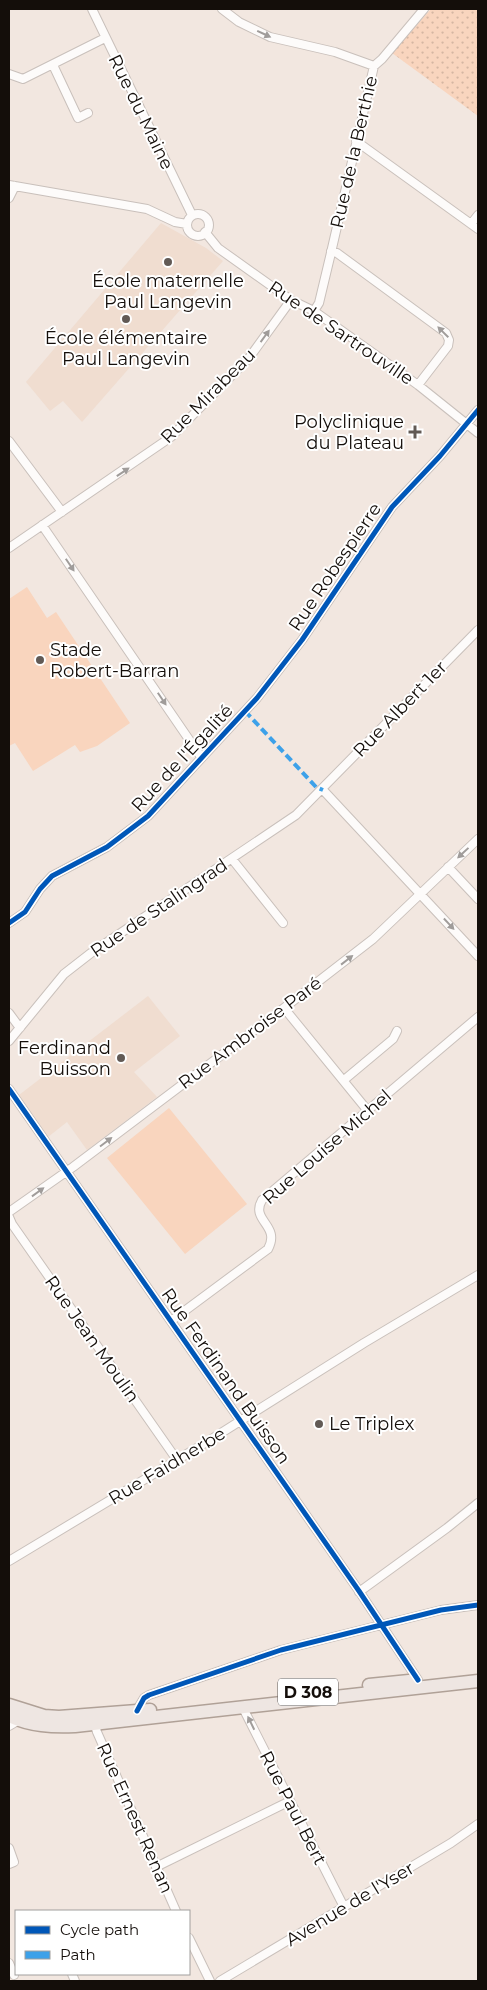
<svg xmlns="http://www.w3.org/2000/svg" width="487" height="1990" font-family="Montserrat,sans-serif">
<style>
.built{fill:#f0ddd0}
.park{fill:url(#park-dots)}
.garden{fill:#f9d5be}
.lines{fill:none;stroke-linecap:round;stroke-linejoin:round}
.minor-casing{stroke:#c9c0bb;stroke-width:10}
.primary-casing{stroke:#b0a197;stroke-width:15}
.minor{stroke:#fdfbfa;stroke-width:8}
.primary{stroke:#eee6e2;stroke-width:12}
.quiet{stroke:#3da1e9;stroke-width:4;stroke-dasharray:8 4;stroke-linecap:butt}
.cycleway-casing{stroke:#fff;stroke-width:8}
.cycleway{stroke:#0057b8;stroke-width:5}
.oneway{fill:#a09c9a}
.poi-dot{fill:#625a55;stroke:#fff;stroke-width:2}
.labels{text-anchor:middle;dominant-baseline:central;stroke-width:4;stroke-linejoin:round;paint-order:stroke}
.shield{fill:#fff;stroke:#5a5654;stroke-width:1}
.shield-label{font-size:16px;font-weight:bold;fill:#140e0a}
.street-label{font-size:18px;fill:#140e0a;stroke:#fff}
.poi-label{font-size:18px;fill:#140e0a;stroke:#fff}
</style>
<defs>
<pattern id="park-dots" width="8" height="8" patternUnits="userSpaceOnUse" patternTransform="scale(1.25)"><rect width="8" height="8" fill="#f9d5be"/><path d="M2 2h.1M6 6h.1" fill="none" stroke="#d5b6a2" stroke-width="1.8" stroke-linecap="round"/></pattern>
</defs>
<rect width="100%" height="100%" fill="#f2e7e0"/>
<path class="built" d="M161,223l45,25 17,13 -141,161 -19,-21 -13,10 -24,-29z
M148,996l32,40 -46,36 23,25 -70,53 -20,-28 -19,15 -29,-42z"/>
<path class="park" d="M431,9h47v107l-86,-63z"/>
<path class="garden" d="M27,587l20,31 9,-6 74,111 -33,23 -17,6 -5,-7 -42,26 -18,-28 -6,3v-147z
M169,1108l78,96 -62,50 -78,-96z"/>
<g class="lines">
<g class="minor-casing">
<path id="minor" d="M92,9l100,206
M222,9l17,13 31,15 65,15 39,14
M53,65l25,53 10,-5
M9,74l14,5 82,-41
M356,141l122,88
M9,185l138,24 28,13 12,2
M9,198l6,-12
M187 225a11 11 0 1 1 22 0a11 11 0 1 1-22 0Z
M471,224l7,-9
M205,232l13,16 73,52 23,11 104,74 60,48
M331,251l6,2 109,80 3,7 -1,6 -30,39
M314,311l5,-8 11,-46 44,-191 8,-7 42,-50
M9,441l53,71
M42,525l159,232
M9,548l162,-111 78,-79 42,-58
M323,790l155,166
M232,859l51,64
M448,867l30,32
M9,923l16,-11 15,-23 12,-13 55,-29 41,-31 109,-118 45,-58 90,-133 48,-51 38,-46
M284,1008l84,103
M9,1013l11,15
M9,1041l55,-67 27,-21 205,-138 182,-185
M344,1080l49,-41 4,-8
M9,1089l350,502 59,89
M9,1212l64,-45 211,-159 89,-69 105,-100
M9,1217l3,7 165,236
M171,1321l97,-72c13,-24 -18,-28 -6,-49l216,-183
M9,1561l201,-121 154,-97 114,-68
M359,1592l88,-64 31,-25
M243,1708l101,199
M135,1713l9,-15 5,-3 132,-45 160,-40 37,-5
M94,1722l3,10 79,179
M9,1726l12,-7
M9,1848l5,14 -5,2
M156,1867l134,-66
M189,1938l21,43
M9,1963l5,12
M72,1974l3,7
M220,1981l231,-138 27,-19"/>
</g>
<g class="primary-casing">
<path id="primary" d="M369,1685l40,-4
M9,1705l35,11 15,1 91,-7
M9,1716c22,10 43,11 66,10l403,-45"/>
</g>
<use href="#minor" class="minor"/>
<use href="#primary" class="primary"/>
<path class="quiet" d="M245,711l71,76 7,3"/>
<g class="cycleway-casing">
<path id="cycleway" d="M9,923l16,-11 15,-23 12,-13 55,-29 41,-31 109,-118 45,-58 90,-133 48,-51 38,-46
M9,1089l350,502 59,89
M137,1711l7,-13 5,-3 132,-45 160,-40 37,-5"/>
</g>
<use href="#cycleway" class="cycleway"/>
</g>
<defs><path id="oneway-solid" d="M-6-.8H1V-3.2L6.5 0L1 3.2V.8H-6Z" transform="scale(1.25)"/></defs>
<g class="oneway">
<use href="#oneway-solid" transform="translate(264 34) rotate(25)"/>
<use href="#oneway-solid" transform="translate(443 332) rotate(-135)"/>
<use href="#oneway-solid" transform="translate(265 336) rotate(-54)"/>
<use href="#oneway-solid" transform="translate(123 472) rotate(-34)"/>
<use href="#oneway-solid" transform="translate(70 565) rotate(56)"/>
<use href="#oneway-solid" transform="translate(162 699) rotate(56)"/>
<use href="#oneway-solid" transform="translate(463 853) rotate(137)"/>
<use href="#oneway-solid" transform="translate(449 924) rotate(47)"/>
<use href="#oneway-solid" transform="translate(347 960) rotate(-38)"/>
<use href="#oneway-solid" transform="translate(106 1142) rotate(-37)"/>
<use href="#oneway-solid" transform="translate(38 1192) rotate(-36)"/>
<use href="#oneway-solid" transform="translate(251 1723) rotate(-116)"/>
</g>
<g class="poi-dot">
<circle cx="168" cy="262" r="5"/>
<circle cx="126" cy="319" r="5"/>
<path d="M412.5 424.5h5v5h5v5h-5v5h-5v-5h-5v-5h5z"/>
<circle cx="40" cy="660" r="5"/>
<circle cx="121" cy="1058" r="5"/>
<circle cx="319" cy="1424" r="5"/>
</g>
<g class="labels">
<rect class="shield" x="278" y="1678.5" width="60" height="27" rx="4"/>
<g class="shield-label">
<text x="308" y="1692">D 308</text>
</g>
<g class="street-label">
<text transform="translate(141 112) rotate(64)">Rue du Maine</text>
<text transform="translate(354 152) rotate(-77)">Rue de la Berthie</text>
<text transform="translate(341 333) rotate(34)">Rue de Sartrouville</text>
<text transform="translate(208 396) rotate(-45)">Rue Mirabeau</text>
<text transform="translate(335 567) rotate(-56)">Rue Robespierre</text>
<text transform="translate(400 709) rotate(-46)">Rue Albert 1er</text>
<text transform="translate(182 758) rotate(-47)">Rue de l'Égalité</text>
<text transform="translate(159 908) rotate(-34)">Rue de Stalingrad</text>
<text transform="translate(250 1033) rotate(-37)">Rue Ambroise Paré</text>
<text transform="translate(327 1147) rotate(-41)">Rue Louise Michel</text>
<text transform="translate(92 1339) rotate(55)">Rue Jean Moulin</text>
<text transform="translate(226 1376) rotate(55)">Rue Ferdinand Buisson</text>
<text transform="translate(167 1466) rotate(-31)">Rue Faidherbe</text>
<text transform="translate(293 1808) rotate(63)">Rue Paul Bert</text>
<text transform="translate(135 1818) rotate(66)">Rue Ernest Renan</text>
<text transform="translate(350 1904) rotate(-31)">Avenue de l'Yser</text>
</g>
<g class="poi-label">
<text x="168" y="281">École maternelle<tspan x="168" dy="21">Paul Langevin</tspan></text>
<text x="126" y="338">École élémentaire<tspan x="126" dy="21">Paul Langevin</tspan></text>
<text x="404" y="422" text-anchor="end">Polyclinique<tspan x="404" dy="21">du Plateau</tspan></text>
<text x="50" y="650" text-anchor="start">Stade<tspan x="50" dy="21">Robert-Barran</tspan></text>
<text x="111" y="1048" text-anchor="end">Ferdinand<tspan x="111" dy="21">Buisson</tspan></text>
<text x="329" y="1424" text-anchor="start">Le Triplex</text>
</g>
</g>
<rect width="487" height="1990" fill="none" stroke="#140e0a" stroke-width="20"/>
<rect x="15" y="1910" width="175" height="65" fill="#ffffff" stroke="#a19f9d"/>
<rect x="25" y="1926" width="25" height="8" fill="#0057b8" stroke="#a19f9d"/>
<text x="60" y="1935" font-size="15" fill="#140e0a">Cycle path</text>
<rect x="25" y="1951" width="25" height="8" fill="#3da1e9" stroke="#a19f9d"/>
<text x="60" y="1960" font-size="15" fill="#140e0a">Path</text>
</svg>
